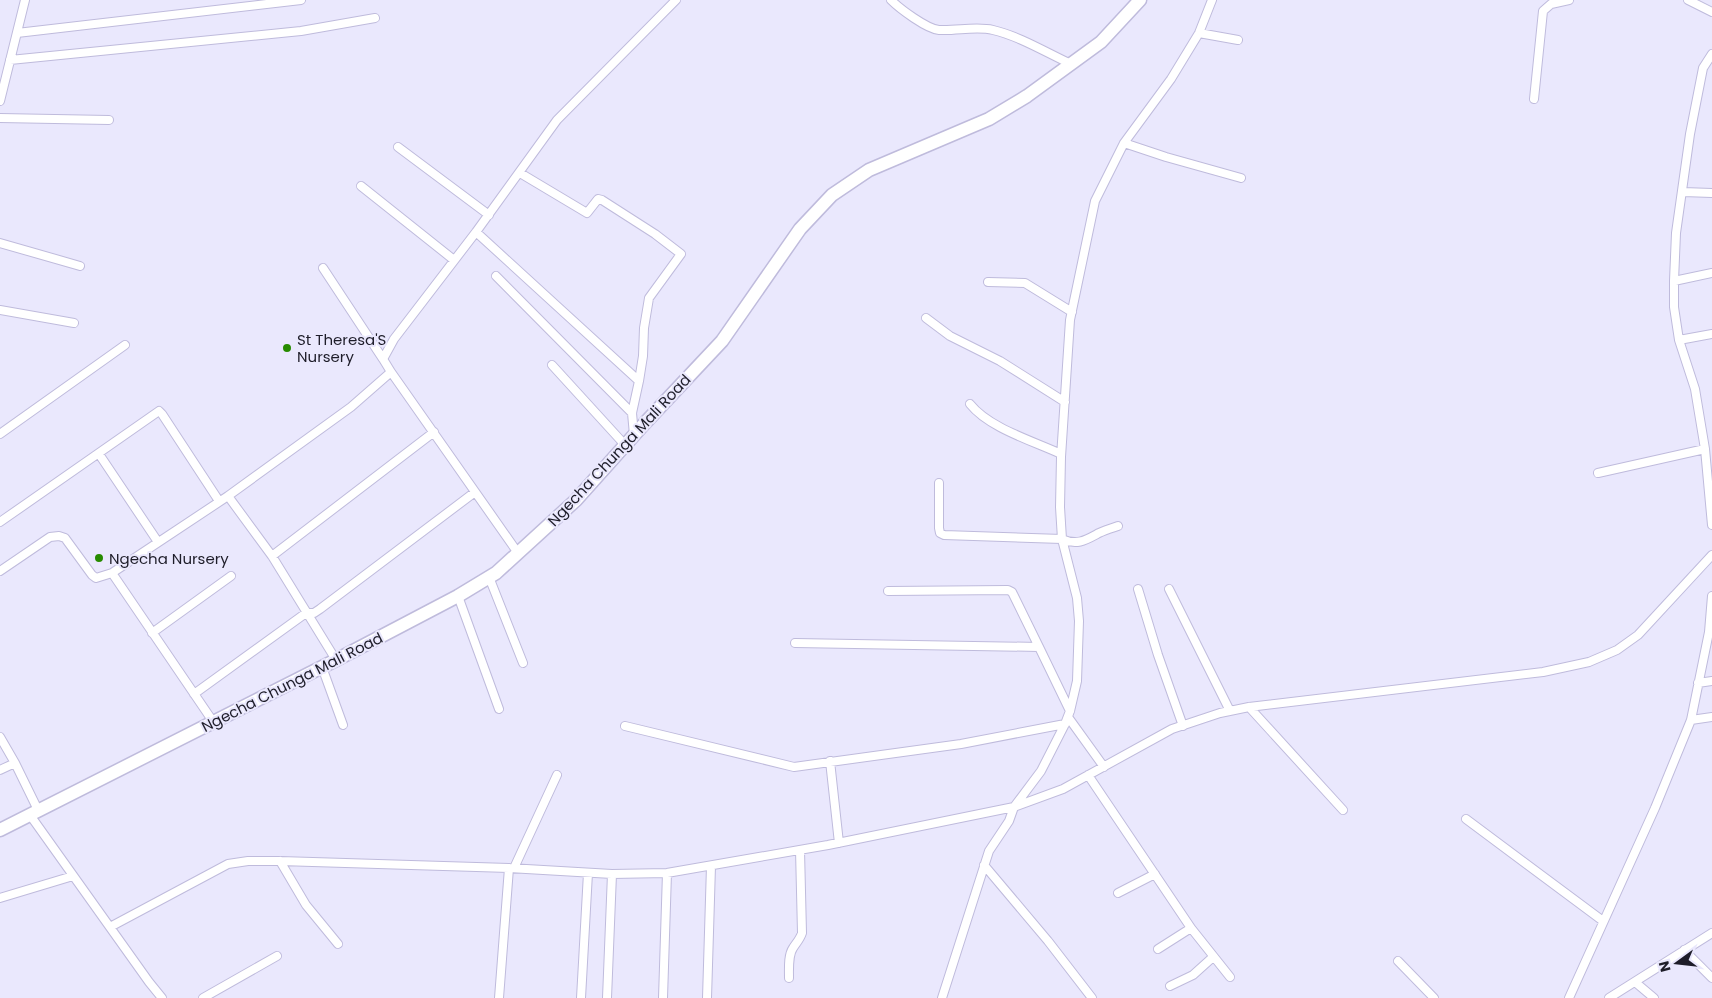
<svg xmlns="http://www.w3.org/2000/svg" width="1712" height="998" font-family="Poppins,sans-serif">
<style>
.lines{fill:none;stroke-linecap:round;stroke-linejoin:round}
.minor-casing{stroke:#bfbbdc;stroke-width:10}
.primary-casing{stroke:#bfbbdc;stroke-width:15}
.minor{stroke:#fff;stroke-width:8}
.primary{stroke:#fff;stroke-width:12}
.poi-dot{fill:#278b00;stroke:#eae8fd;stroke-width:2}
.labels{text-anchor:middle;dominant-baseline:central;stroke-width:4;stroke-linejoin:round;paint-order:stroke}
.poi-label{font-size:15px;fill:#1e1d29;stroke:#eae8fd;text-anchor:start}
.street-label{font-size:15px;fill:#1e1d29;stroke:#eae8fd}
</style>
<rect width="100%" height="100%" fill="#eae8fd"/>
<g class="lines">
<g class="minor-casing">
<path id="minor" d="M891,0c9,9 36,29 48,30 18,1 37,-4 54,0 26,6 54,23 78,34
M1688,0l24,12
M17,33l284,-33
M1199,33l39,7
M1712,54l-9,14 -13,66 -14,99 -2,48v26l5,33 16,49 10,60 7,76
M10,60l291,-29 74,-13
M1534,99l9,-88 8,-7 18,-4
M0,101l25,-101
M0,118l109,2
M1124,143l42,14 75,21
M398,147l91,68
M520,173l67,40 11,-14 4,1 53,34 26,20 -32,44 -5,30 -1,28 -4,25
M361,186l93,74
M1683,192l29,1
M476,232l163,149 -7,32 2,22
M0,243l80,23
M323,268l60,91
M496,276l136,137
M1674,281l38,-8
M988,282l37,1 47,29
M0,310l74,13
M926,318l24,18 50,25 65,41
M1679,340l33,-6
M552,365l73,80
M391,372l-8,-13 11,-20 82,-107 81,-112 119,-120
M970,404c19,24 63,37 91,50
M0,434l125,-89
M99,454l59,88
M1598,473l107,-24
M939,483v45l1,5 4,2 118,4c15,7 24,1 37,-6 6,-3 13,-5 19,-7
M228,496l44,60 64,104
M0,522l159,-111 3,3 57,87
M272,556l162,-124
M0,571l50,-34 9,-1 6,2 27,37 4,3 16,-5 116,-77 123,-89 40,-35 127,181
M112,573l102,150
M489,577l34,86
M1138,589l20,66 25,71
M1169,589l61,122
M888,591l120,-1 4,2 27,55
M458,596l41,113
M152,633l79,-57
M795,643l244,4 31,64
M322,667l21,58
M1698,683l14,-2
M194,694l112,-81h8l6,-4 155,-117
M1249,707l94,103
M1068,717l36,50
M1691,720l21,-3
M625,726l169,41 167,-23 104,-20
M0,737l15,26 23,47
M830,761l9,82
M0,770l15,-7
M1088,775l103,153 39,49
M30,815l119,167 13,16
M1466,819l137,102
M280,861l26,44 32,39
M984,865l64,76 44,57
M514,868l43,-93
M1118,893l37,-19
M0,898l73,-22
M110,927l118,-63 20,-3h32l229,7 103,6 55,-1 161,-28 186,-38 49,-18 109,-60 48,-16 29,-6 294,-35 46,-10 28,-12 21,-15 74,-80
M1158,949l33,-21
M1684,950l28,28
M1398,961l36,37
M789,978c0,-9 -1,-23 4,-30 4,-6 7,-9 9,-15l-2,-83
M1635,982l19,16
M1170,986l23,-11 20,-18
M203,998l74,-42
M499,998l10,-130
M581,998l7,-125
M607,998l5,-124
M663,998l4,-125
M707,998l4,-132
M942,998l47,-147 20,-30 5,-14 27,-36 24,-47 5,-13 7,-30 2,-60 -2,-23 -15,-59 -2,-32 1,-50 9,-137 25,-119 29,-58 47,-64 28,-46 13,-33
M1569,998l86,-190 36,-88 18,-88 3,-36
M1609,998l103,-65"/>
</g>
<g class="primary-casing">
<path id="primary" d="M0,830l336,-170 122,-64 38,-23 80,-73 68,-76 78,-83 78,-112 32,-34 37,-25 120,-51 38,-23 74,-54 39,-42"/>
</g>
<use href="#minor" class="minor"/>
<use href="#primary" class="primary"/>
</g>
<g class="poi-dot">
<circle cx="287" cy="348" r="5"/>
<circle cx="99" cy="558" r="5"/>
</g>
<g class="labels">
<g class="poi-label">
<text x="297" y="339">St Theresa'S<tspan x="297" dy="17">Nursery</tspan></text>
<text x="109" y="558">Ngecha Nursery</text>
</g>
<g class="street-label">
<text transform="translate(619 450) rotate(-47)">Ngecha Chunga Mali Road</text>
<text transform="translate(292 682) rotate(-27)">Ngecha Chunga Mali Road</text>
</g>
</g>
<g transform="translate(1677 963) rotate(255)" stroke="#eae8fd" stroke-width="4" paint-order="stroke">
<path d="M0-4L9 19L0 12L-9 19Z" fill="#1e1d29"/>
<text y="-8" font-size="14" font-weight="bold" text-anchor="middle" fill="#1e1d29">N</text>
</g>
</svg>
